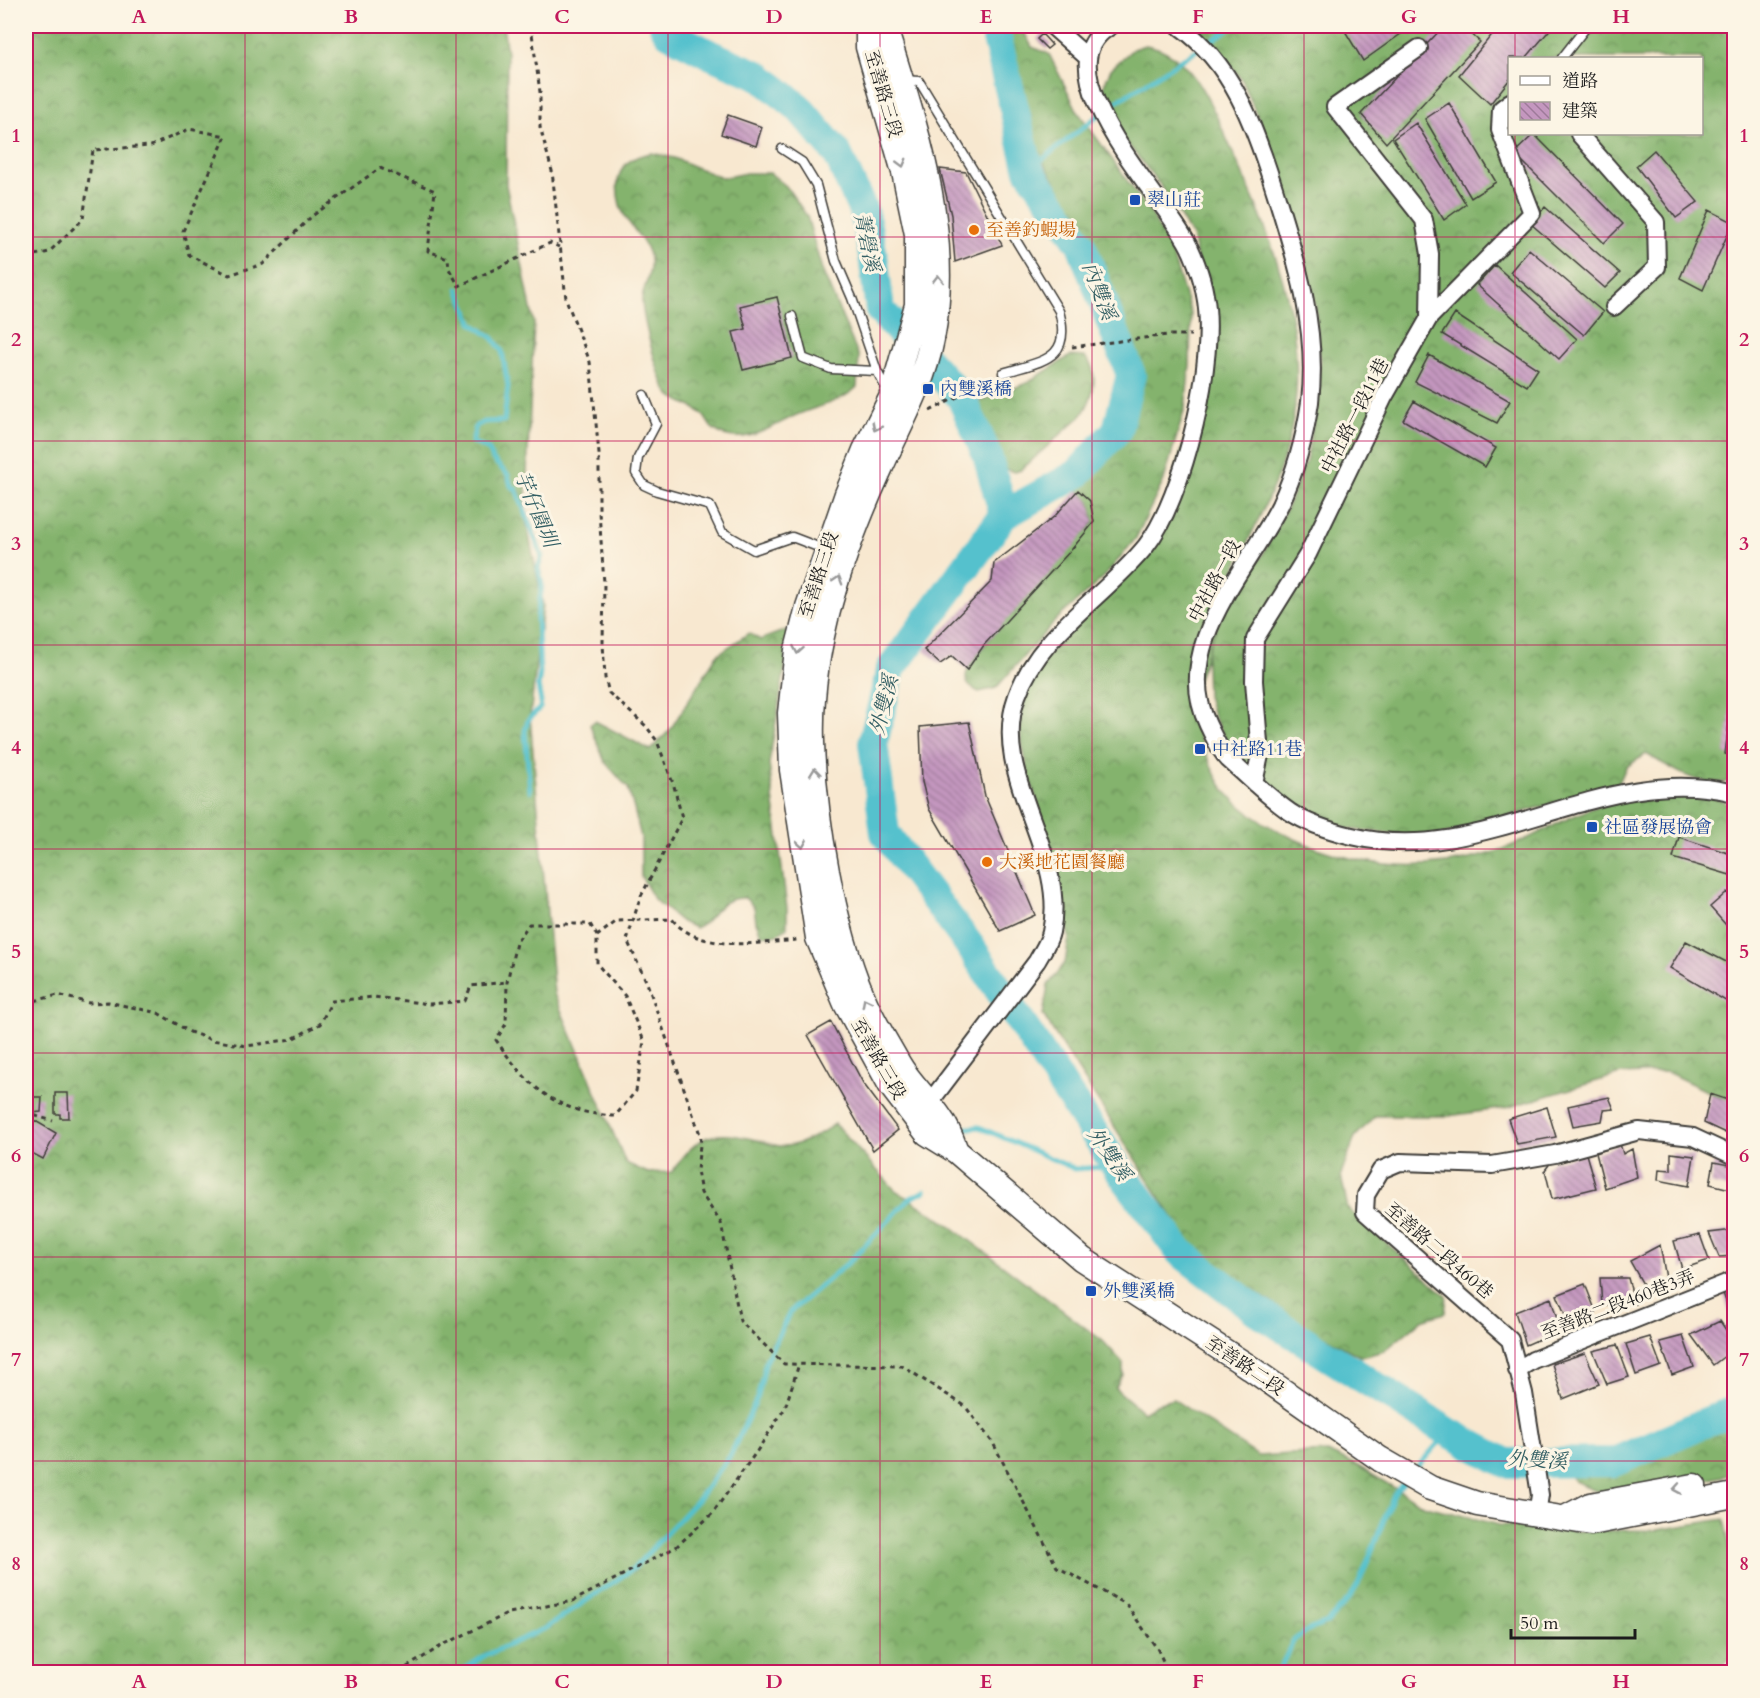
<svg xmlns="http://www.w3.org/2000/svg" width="1760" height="1698" font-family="Cardo,'Noto Serif TC',serif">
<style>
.forest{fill:url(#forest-crowns);stroke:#506844;stroke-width:1.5;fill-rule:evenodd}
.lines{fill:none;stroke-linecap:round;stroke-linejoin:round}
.stream{stroke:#54c1cd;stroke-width:5}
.river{stroke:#54c1cd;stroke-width:30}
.building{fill:url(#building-back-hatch)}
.lane-casing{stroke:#3d3b37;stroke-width:11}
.street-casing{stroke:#3d3b37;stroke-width:20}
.secondary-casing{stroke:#3d3b37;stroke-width:27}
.path{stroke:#3d3b37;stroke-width:3;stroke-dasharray:4.5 4.5;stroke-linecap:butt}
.lane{stroke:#fff;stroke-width:8}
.street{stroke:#fff;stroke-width:16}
.secondary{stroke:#fff;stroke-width:24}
.oneway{stroke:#999}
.grid{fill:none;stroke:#c2185b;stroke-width:1.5;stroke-opacity:0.55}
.transit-dot{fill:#1a4fb4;stroke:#fcf5e5;stroke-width:2}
.food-dot{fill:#e8710a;stroke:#fcf5e5;stroke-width:2}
.labels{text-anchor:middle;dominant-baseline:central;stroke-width:6;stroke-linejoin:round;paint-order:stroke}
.street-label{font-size:18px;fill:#1c1c1c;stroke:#fcf5e5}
.transit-label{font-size:18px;fill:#164399;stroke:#fcf5e5;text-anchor:start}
.food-label{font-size:18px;fill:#c56008;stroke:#fcf5e5;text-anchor:start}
.water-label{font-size:20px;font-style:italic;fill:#325e63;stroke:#fcf5e5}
.neatline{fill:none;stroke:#c2185b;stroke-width:2}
.grid-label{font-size:20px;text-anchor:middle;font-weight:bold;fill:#c2185b}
</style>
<defs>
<pattern id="forest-crowns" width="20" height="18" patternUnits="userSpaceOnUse" patternTransform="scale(1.5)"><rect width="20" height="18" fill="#84b36d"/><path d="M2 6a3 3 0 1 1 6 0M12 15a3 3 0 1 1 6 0" fill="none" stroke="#6b9159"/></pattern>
<pattern id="building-back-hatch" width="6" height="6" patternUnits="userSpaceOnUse" patternTransform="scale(1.5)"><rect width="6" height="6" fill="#c497bf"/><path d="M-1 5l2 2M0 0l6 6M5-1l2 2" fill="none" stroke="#9e7a9a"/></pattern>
</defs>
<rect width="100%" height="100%" fill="#fcf5e5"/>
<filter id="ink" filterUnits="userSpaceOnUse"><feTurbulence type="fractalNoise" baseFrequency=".0167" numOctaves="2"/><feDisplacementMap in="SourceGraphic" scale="12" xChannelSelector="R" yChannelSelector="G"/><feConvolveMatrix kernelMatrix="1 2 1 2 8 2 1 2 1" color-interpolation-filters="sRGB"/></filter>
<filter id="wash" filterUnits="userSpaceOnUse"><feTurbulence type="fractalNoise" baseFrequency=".008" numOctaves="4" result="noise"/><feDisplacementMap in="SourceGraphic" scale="24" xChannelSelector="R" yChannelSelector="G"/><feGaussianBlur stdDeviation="1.35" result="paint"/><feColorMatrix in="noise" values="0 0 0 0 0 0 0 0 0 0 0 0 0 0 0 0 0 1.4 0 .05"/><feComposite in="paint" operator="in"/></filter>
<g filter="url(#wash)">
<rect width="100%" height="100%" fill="#f8e8d0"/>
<path class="forest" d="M26,26h477l4,27 -1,132 28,138 -9,193 18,89 -13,112 24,277 72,169 22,10 24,-1c27,-39 40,-43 85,-32 9,2 19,7 27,6 20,-1 35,-12 51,-22l60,66 49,31 159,120 20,22v12l-8,13 28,24 13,-8 17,-5 85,57 69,-4 29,13 67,40 76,20 77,6 80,-1 68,-11 10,48v86l-19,19h-1689z
M999,26h22l11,21 17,7 29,58 74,103 20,39 19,60 -1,51 -5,43 -21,72 -28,58 -31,38 -49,44 -60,68 -17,4c-7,-4 -14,-7 -13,-16 2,-22 107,-128 128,-154l-4,-21 -12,-11 8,-18 20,-18 25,-45 6,-24 -5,-31 -48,-124 -60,-100z
M1195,26h539v590l-7,5c-2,14 -6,33 7,43v101l-6,17c-34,4 -54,-13 -82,-28l-20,13 -8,18 -186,53 -84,-9 -42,-16 -38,-27 -38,-39 -16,-29 -7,-22 -1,-33 3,-18 13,-30 41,-61 26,-51 17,-41 10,-54 4,-45 -5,-59 -19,-79 -29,-86 -25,-59 -22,-29zM1510,58h192v76h-192z
M1145,45c46,6 67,61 84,99 36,79 73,161 67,249 -4,69 -35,119 -63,180 -11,24 -17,53 -25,78 -5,16 -16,37 -15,53 1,22 13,52 23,72 15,30 50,50 79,63 59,27 123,34 187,17 34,-9 62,-27 94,-41 35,-16 75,-23 114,-20 17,1 30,2 44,13v296l-67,-32 -46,2 -115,34 -58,8h-73l-20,21 -14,38 7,34 99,87 -2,17 -23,7 -38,31 -23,6 -56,-31 -113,-78 -149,-233 5,-30 17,-22 4,-25 -16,-84 -25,-82 -8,-38 3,-31 15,-38 113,-114 64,-210 -23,-105 -28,-46 -40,-51 -20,-37v-17l7,-16 22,-20z
M652,153l22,5 48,20 24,-5h24l16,13 21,30 15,54 37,87 -2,30c-17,17 -47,20 -69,32 -23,12 -52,29 -76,9 -4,-4 -6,-11 -11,-15 -8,-8 -22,-10 -31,-18 -11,-11 -28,-79 -28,-95 1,-14 10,-25 8,-40 -3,-22 -25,-35 -30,-55 -8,-30 3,-48 32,-52z
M1070,356l15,1c16,16 8,41 -3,58l-61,55 -6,2 -12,-3 -19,-34 -11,-28 5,-5 49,-19z
M786,630l3,13 -20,121 18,145v18c-9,8 -15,10 -26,7l-5,-12 -2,-15 -9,-9c-31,-1 -29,22 -50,30l-13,-6 -28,-23 -13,-23v-39l-7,-28 -6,-21 -23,-26 -15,-37 5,-4 55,29 20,-20 47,-75 32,-22 11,7z
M1734,1423v51l-56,12 -75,7 -29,-12 -3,-4 1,-5 6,-3 33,3z"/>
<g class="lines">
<path class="stream" d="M1029,170l84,-66 121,-78
M458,289l15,35 20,14 9,13 6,35 -4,35 -20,1 -8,4 -4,16 17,8 4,10 15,15 3,11 5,3 26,67 -4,12 4,17 -5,33 3,55 -2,13 3,16 -1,6 -12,12 -3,11 5,60
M960,1129l19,-2 96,42 41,-3
M1414,1471l34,-39
M460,1672l24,-16 62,-28 88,-60 64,-69 32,-43 28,-60 8,-36 24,-48 60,-51 59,-62 16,-8
M1278,1672l16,-32 14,-10 19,-7 22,-24 10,-16 35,-89 12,-14"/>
<path class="river" d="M664,26l5,7 42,22 47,20 40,32 39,46 27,60 9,43 7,54 81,87 26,58 17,60
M994,26l35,144 52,74 50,131 -14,55 -40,44 -73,41 -113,154 -18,74 12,90 85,113 146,220 64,86 77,59 191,121 58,31 108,-1 120,-52"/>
</g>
<g id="blocks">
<path class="building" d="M1342,26h70l-49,35z
M1444,26h19l17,16 -94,101 -25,-29z
M1499,26h54l-27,32h-16v21l-20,25 -31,-29z
M1042,34l10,11 -5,4 -10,-10z
M1449,103l47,79 -25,16 -46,-79z
M728,115l34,12 -6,19 -35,-12z
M1416,123l50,81 -22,16 -51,-81z
M1534,134l89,90 -19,19 -90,-90z
M1654,150l44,52 -22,16 -40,-52z
M940,169l26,3 36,73 -47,17 -4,-47z
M1545,207l75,66 -15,15 -74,-64z
M1709,210l24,12 -30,68 -23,-12z
M1529,249l74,63 -19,23 -74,-63z
M1495,265l82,74 -18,20 -82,-74z
M777,297l15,61 -49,12 -10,-38 13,-3 -6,-23z
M1455,314l83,55 -11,17 -85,-52z
M1429,355l81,46 -13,22 -82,-41z
M1414,401l82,47 -11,19 -82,-47z
M1078,490l12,11 4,21 -22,27 -88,96 -17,25 -15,-14 -12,8 -16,-14 68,-69 2,-18 61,-47z
M1733,691h1v66l-9,-3z
M969,722l16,74 50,119 -35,16 -71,-122 -7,-27 -2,-55z
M1679,837l55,18 -4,20 -57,-17z
M1727,892l7,8v34l-24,-27z
M1686,941l48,25v40l-64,-38z
M831,1022l32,61 35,47 -25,20 -65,-115z
M55,1093h13l1,25h-9v-4h-5z
M1710,1094l24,8v35l-30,-14z
M33,1097h9l-1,15 -9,1z
M1609,1097l5,12 -10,1 -2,11 -29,5 -5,-20z
M1547,1107l9,30 -39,7 -9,-25z
M32,1119l24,14 -13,26 -17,-9v-20z
M1620,1144l3,10 9,-5 5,28 -32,11 -9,-35z
M1671,1153l23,3 -5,30 -31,-6 1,-11 12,1z
M1586,1154l10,34 -44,11 -7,-29 7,-9z
M1714,1162l20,4v24l-24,-6z
M1734,1230v26l-15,1 -10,-24z
M1700,1235l9,25 -27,9 -8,-28z
M1660,1245l6,33 -22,8 -14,-25z
M1600,1278h28l7,26 -33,1z
M1585,1284l11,28 -27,12 -12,-29z
M1734,1287v28l-3,1 -9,-26z
M1551,1298l9,32 -34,15 -11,-33z
M1720,1321l14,21v7l-21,16 -22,-30z
M1683,1336l11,31 -22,8 -12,-33z
M1650,1337l11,29 -25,9 -10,-31z
M1617,1345l12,32 -22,7 -14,-33z
M1585,1353l14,31 -36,15 -11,-35z"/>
</g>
</g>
<g filter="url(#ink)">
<use href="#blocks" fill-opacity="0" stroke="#3d3b37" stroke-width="1.5"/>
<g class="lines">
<g class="lane-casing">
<path id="lane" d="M1562,58l25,-32
M903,80l16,1 140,230c14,50 -19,50 -56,62
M782,149l20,13 14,23 20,76 16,37 25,73 11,21
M792,316l11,42 28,11 46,2
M644,395l12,29 -18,34 -2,15 8,12 13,6 53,15 12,26 32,18 38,-13 34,13"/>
</g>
<g class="street-casing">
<path id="street" d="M1052,26l35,31
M1179,26c53,37 75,99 94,159 22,70 46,142 37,217 -5,35 -15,71 -30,103 -33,66 -110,142 -72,220 6,12 11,25 20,34 20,18 40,38 62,53 18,12 41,19 62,24 133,33 249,-76 382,-43
M1419,48l-84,59 89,113 6,34 -1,64
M1579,134l77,88 1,45 -43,40
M1254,783l6,-28 -6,-74 1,-42 53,-85 76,-157 45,-79 103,-105 -32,-83 1,-21 9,-7
M924,1110l113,-149c5,-9 12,-19 14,-29 18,-80 -63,-156 -34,-236 23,-64 87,-98 129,-150 38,-48 72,-191 59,-251 -3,-18 -12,-44 -22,-59 -25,-44 -145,-170 -72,-210
M1517,1370l16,-10 201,-80
M1537,1514l3,-19 -16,-102 -14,-53 -145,-128 1,-17 15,-25 19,-8 92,3 63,-11 84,-23 54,6 41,19"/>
</g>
<g class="secondary-casing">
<path id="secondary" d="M868,26v21l36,125 13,62v71l-26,93 -26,52 -18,44 -39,113 -11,43 -7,63 2,57 26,168 28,66 45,82 36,47 29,18 126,108 164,106 134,94 50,29 47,16 114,19 143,-28
M875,26l13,12c30,96 64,199 44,301 -9,47 -33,87 -52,130 -39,86 -71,178 -68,273 2,75 21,184 50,253 9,24 24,46 36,68 12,21 30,36 43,56 7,9 11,21 15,32
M1567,1517l23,-12 104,-19"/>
</g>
<path class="path" d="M531,26l9,66v35l12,44 14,128 24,63 9,92v58l5,71 -1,60 2,35 4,15 37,33 11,15 17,45 8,32 -42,80 -13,42 20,43 54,154 -4,33 4,23 20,30 19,98 44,43 118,2 63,40 28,37 64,124 69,37 32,46 10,22
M26,257l23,-5 34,-33 10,-69 58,-4 38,-17 37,7 -43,95 6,24 40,20 34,-11 49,-48 68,-48 55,23 -7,60 20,7 1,11 10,17 91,-43 9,4
M1072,347l96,-12h23
M930,411l64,-33
M597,936l-7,-12h-61l-13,19 -9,39 -1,42 -10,16c33,48 60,73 119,76l21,-25 8,-50 -19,-45 -28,-32v-28l20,-15 55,-2c27,34 87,24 126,21
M26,1003l32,-8 31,8 19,-1 50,11 32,19 22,8 35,6 45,-7 28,-15 12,-23 42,-4 55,7 36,-3 6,-15 36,-4
M26,1113l27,8
M399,1672l44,-27 66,-32 64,-12 103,-54 36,-33 45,-63 28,-43 14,-44"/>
<use href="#lane" class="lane"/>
<use href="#street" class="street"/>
<use href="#secondary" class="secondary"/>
</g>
<defs><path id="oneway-chevron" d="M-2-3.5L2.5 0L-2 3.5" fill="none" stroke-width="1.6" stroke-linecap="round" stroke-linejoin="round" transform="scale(1.5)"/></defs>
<g class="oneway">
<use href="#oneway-chevron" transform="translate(902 163) rotate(75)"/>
<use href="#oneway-chevron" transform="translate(938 279) rotate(-90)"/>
<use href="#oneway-chevron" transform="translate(876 427) rotate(117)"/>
<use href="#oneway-chevron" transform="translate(838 580) rotate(-73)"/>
<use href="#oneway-chevron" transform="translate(798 650) rotate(100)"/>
<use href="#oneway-chevron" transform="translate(815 772) rotate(-96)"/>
<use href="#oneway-chevron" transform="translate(802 844) rotate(81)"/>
<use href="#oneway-chevron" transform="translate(866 1002) rotate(-117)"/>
<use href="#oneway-chevron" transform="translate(1677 1489) rotate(170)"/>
</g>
</g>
<path class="grid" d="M245,26v1646M456,26v1646M668,26v1646M880,26v1646M1092,26v1646M1304,26v1646M1515,26v32M1515,134v1538M26,237h1708M26,441h1708M26,645h1708M26,849h1708M26,1053h1708M26,1257h1708M26,1461h1708"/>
<g class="transit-dot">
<rect x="1129" y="194" width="12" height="12" rx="3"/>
<rect x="922" y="383" width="12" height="12" rx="3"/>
<rect x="1194" y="743" width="12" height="12" rx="3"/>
<rect x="1586" y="821" width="12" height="12" rx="3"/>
<rect x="1085" y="1285" width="12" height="12" rx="3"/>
</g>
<g class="food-dot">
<circle cx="974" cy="230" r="6"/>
<circle cx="987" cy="862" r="6"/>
</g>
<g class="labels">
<g class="street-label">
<text transform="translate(883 94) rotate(74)">至善路三段</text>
<text transform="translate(1355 416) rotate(-63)">中社路一段11巷</text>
<text transform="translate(819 575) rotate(-72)">至善路三段</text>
<text transform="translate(1215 581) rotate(-62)">中社路一段</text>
<text transform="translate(878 1059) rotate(60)">至善路三段</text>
<text transform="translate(1439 1251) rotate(41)">至善路二段460巷</text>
<text transform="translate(1618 1305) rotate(-21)">至善路二段460巷3弄</text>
<text transform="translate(1245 1366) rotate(34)">至善路二段</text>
</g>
<g class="transit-label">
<text x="1147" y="200">翠山莊</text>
<text x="940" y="389">內雙溪橋</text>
<text x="1212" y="749">中社路11巷</text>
<text x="1604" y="827">社區發展協會</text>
<text x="1103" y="1291">外雙溪橋</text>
</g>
<g class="food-label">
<text x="986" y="230">至善釣蝦場</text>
<text x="999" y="862">大溪地花園餐廳</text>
</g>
<g class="water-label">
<text transform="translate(867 242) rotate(78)">菁礐溪</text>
<text transform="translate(1099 291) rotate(69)">內雙溪</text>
<text transform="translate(536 509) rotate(67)">芋仔園圳</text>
<text transform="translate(884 705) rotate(-76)">外雙溪</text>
<text transform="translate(1109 1154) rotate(55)">外雙溪</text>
<text transform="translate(1537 1460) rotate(3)">外雙溪</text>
</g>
</g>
<rect width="1760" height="1698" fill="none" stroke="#fcf5e5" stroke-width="66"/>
<rect x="1508" y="57" width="195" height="78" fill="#fcf5e5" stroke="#a29e95" stroke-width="1.5"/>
<rect x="1520" y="76" width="30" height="9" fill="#ffffff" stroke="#a29e95" stroke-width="1.5"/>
<text x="1562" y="87" font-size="18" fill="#1c1c1c">道路</text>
<rect x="1520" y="102" width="30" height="18" fill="url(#building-back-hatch)" stroke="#a29e95" stroke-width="1.5"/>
<text x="1562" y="117" font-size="18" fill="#1c1c1c">建築</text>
<path d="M1511 1629v9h124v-9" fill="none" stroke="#1c1c1c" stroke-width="3"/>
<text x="1520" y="1629" font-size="18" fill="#1c1c1c" stroke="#fcf5e5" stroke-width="4.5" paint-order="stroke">50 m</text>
<rect x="33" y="33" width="1694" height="1632" class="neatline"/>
<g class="grid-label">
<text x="139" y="23">A</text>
<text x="351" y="23">B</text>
<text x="562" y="23">C</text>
<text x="774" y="23">D</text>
<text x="986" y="23">E</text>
<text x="1198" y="23">F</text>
<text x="1409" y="23">G</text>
<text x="1621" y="23">H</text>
<text x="16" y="142">1</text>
<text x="1744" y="142">1</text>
<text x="16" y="346">2</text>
<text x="1744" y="346">2</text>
<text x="16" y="550">3</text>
<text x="1744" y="550">3</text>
<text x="16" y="754">4</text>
<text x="1744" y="754">4</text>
<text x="16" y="958">5</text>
<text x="1744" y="958">5</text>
<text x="16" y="1162">6</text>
<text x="1744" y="1162">6</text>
<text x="16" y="1366">7</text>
<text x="1744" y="1366">7</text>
<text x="16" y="1570">8</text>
<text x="1744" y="1570">8</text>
<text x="139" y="1688">A</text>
<text x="351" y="1688">B</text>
<text x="562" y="1688">C</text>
<text x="774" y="1688">D</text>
<text x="986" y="1688">E</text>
<text x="1198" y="1688">F</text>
<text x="1409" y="1688">G</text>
<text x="1621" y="1688">H</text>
</g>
</svg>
